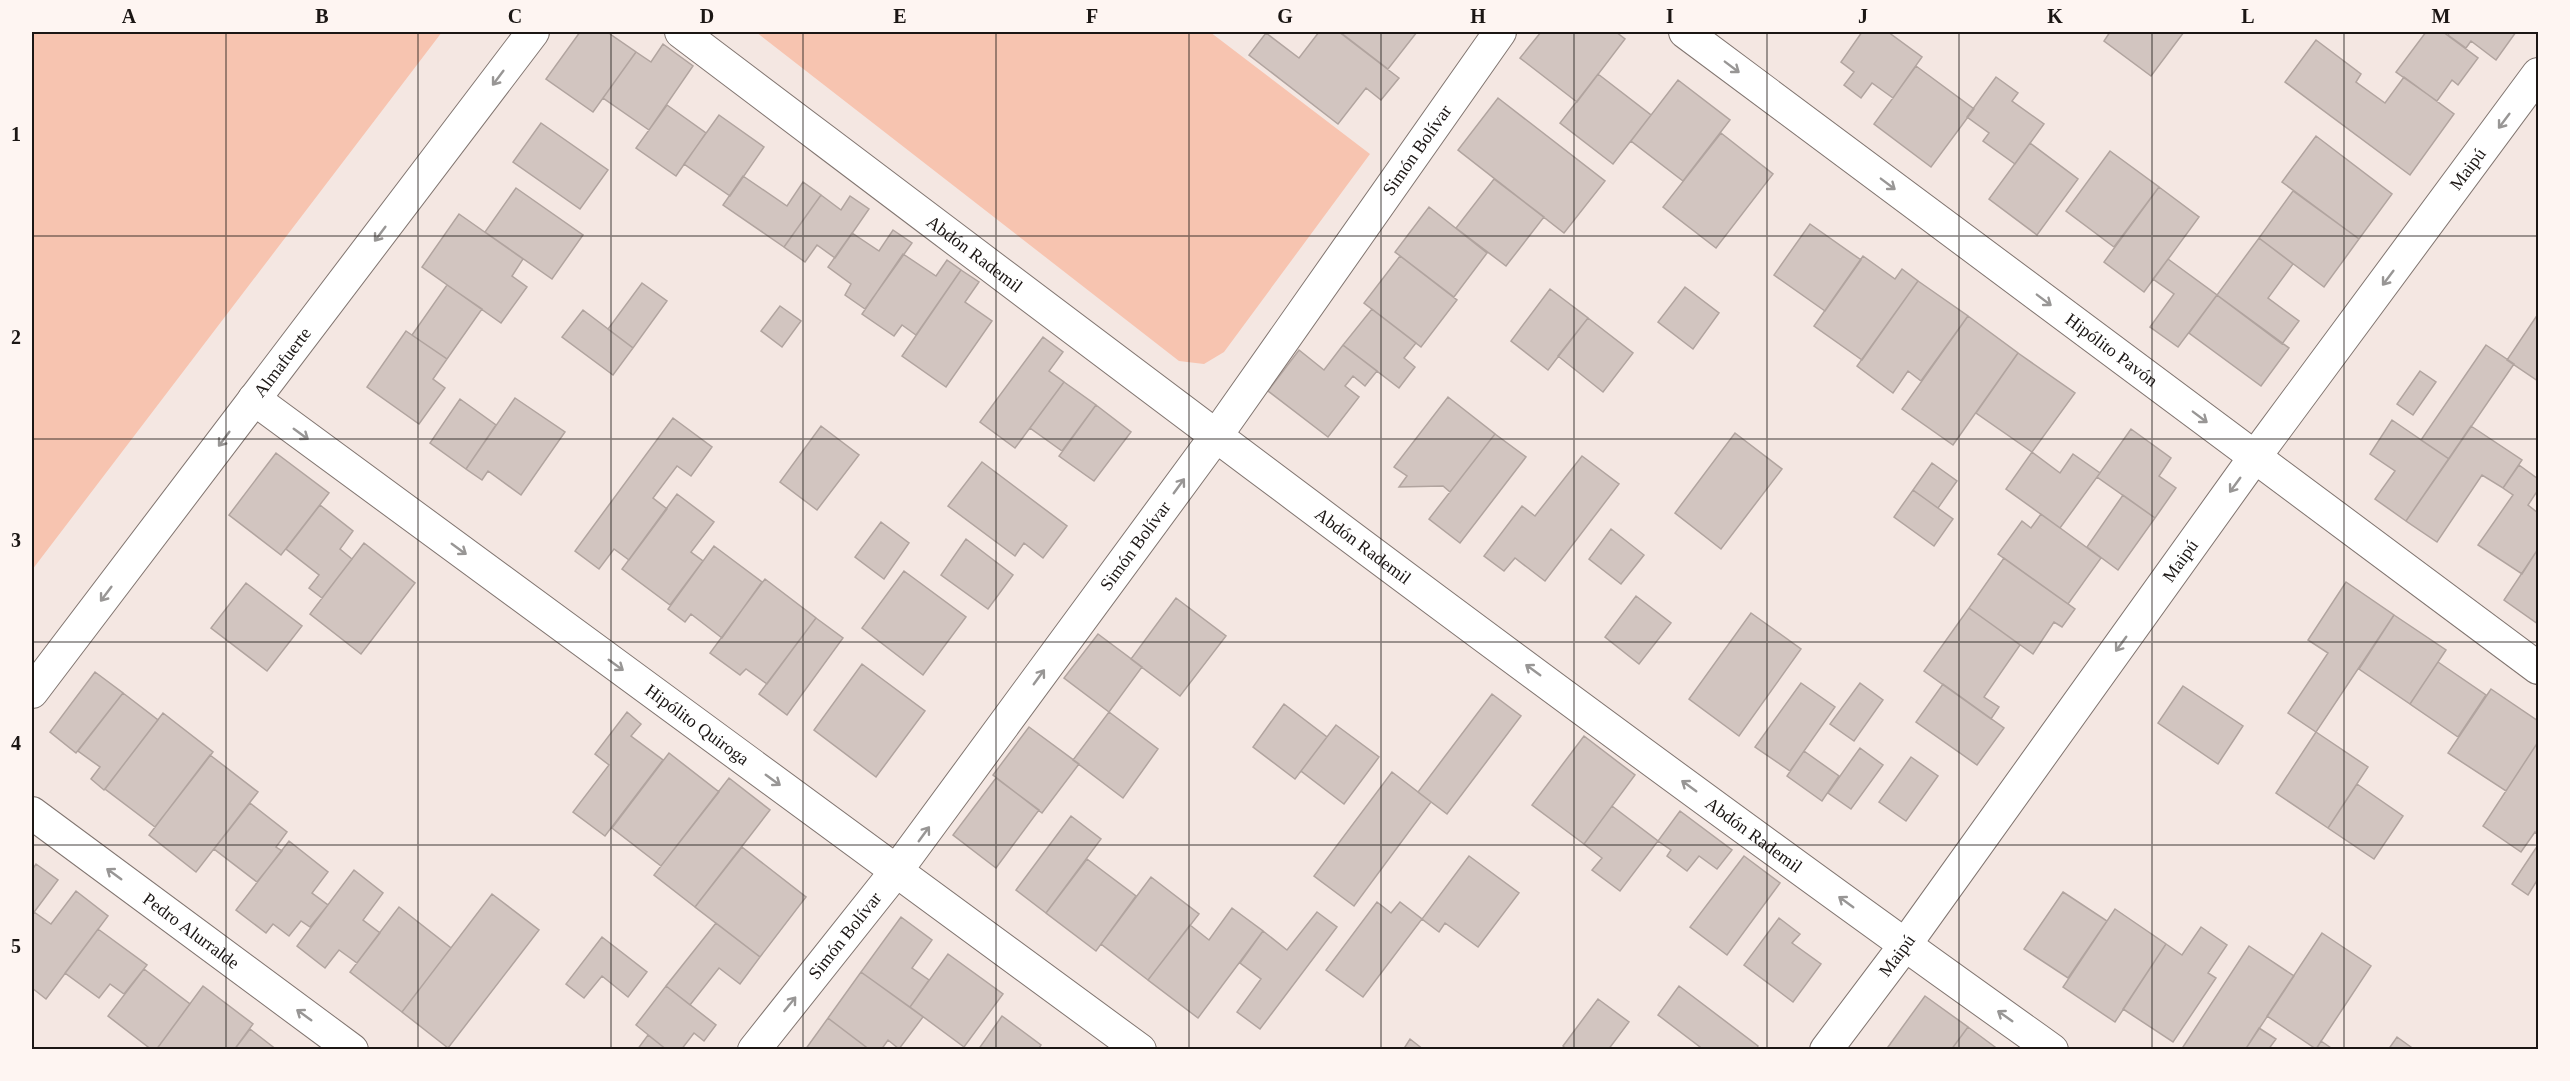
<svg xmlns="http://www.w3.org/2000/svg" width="2570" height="1081" font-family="'Times New Roman',serif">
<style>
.green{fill:#f7c4b0}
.building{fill:#d2c5c0;stroke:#b1a49f;stroke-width:1.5}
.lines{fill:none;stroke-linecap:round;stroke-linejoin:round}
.street-casing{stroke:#817570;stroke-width:34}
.street{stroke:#fff;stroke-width:32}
.oneway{stroke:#989695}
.grid{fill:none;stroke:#1b1614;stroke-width:1.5;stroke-opacity:0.55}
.labels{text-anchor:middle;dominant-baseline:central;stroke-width:4.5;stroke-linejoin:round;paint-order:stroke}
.street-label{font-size:18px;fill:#1b1614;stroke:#fef5f2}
.neatline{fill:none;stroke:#1b1614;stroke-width:2}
.grid-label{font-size:20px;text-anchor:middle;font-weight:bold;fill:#1b1614}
</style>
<rect width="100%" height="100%" fill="#f4e7e2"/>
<path class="green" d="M32,32h410l-410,538z
M756,32h454l160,122 -146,198 -20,12 -25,-3z"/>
<path class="building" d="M580,32h27l29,20 -43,60 -47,-33z
M1319,32h20l60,46 -18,22 -15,-12 -28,36 -89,-69 17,-22 33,25z
M1340,32h77l-29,37z
M1541,32h75l9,7 -48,63 -57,-44z
M1862,32h26l34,25 -29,41 -21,-15 -11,15 -17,-13 10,-13 -13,-10z
M2110,32h74l-33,44 -47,-35z
M2426,32h17l35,26 -20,27 -6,-5 -15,21 -41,-29z
M2450,32h66l-20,28 -25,-19 -5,7 -18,-13z
M2316,40l45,34 -5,8 29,21 19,-26 50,37 -44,61 -125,-93z
M663,44l30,22 -44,64 -46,-32 33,-46 15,10z
M1916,66l58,43 -43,58 -57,-43z
M1598,74l53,41 -38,49 -53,-41z
M1996,77l22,16 -6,8 32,23 -29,40 -32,-23 6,-8 -22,-16z
M1678,80l52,40 -47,61 -52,-40z
M1498,98l107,83 -41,52 -106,-83z
M667,105l39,28 -30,43 -40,-28z
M719,115l45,32 -34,49 -46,-32z
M541,123l67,47 -28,39 -67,-47z
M1721,133l52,41 -57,74 -53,-41z
M2316,136l76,58 -33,45 -77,-57z
M2030,143l48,36 -41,56 -48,-36z
M2110,151l49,36 -45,60 -48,-36z
M743,176l44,30 16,-24 18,13 -37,52 -61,-42z
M1494,179l50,38 -38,49 -50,-38z
M2159,187l40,30 -55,75 -40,-30z
M516,188l67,47 -31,44 -67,-47z
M2293,191l66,48 -35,48 -65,-49z
M821,195l20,15 9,-14 19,13 -34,49 -18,-13 -12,17 -21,-15z
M1429,207l58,46 -33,44 -59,-45z
M459,214l64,45 -11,17 15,11 -26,36 -79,-56z
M1810,224l51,36 -36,51 -51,-36z
M893,230l19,13 -47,66 -20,-14 6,-11 -23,-17 24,-34 27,18z
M2259,238l34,26 -25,34 31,23 -17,23 -65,-49z
M903,254l33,22 11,-16 14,10 -45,65 -14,-10 -8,11 -32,-22z
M1400,256l57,44 -36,47 -57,-44z
M1863,256l32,23 7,-10 16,12 -56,79 -48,-34z
M2168,259l49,36 -39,52 -28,-20 24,-33 -21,-15z
M961,270l18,12 -14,20 27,19 -46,66 -44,-31z
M1918,281l50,35 -47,65 -13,-10 -15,22 -36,-27z
M642,283l25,18 -34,47 -25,-19z
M447,285l35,24 -35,50 -35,-24z
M1685,287l34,26 -26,36 -35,-27z
M1550,289l38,29 -40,52 -37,-29z
M2217,295l72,53 -28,38 -72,-53z
M780,306l21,15 -19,26 -21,-16z
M1372,309l44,34 -12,15 11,9 -16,21 -56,-43z
M583,310l50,38 -20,27 -51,-38z
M2538,314v67l-31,-21z
M1968,316l50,37 -65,92 -51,-36z
M1588,318l45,35 -30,39 -45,-36z
M406,331l41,28 -14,20 12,9 -26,36 -52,-37z
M1043,337l20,15 -14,19 15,11 -49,66 -35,-26z
M1343,345l34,26 -12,15 -12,-10 -8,10 14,11 -31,40 -60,-46 31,-41 25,20z
M2486,345l28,19 -65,95 -28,-19z
M2018,353l57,40 -43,59 -56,-39z
M2420,371l16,11 -23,33 -16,-11z
M1064,382l32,23 -34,46 -32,-23z
M1448,397l47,37 -45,58 -7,-6 -44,1 8,-11 -13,-9z
M515,398l50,34 -44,63 -33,-24 -6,9 -16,-11z
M460,399l36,26 -30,44 -36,-26z
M1096,405l35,27 -37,49 -35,-25z
M673,418l39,29 -21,29 -14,-10 -24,32 14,11 -38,51 -15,-11 -15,20 -24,-18z
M2392,420l57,39 -43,62 -31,-22 20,-28 -25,-17z
M821,426l38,29 -42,55 -37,-28z
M2471,426l51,34 -19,28 -21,-13 -45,67 -31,-21z
M2131,429l40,29 -12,18 17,12 -21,30 -58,-41z
M1735,433l47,36 -61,80 -46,-36z
M1495,434l31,23 -66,86 -31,-24z
M2032,452l28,21 13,-19 27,19 -40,55 -54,-39z
M276,453l53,40 -48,62 -52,-40z
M1582,456l37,28 -74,97 -30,-23 -11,13 -20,-15 38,-50 13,10z
M982,462l85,64 -24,32 -19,-15 -9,13 -67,-50z
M1932,463l25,18 -19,27 -25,-18z
M2519,465l19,14v11l-10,15 10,8v36l-16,25 -44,-29 35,-50 -10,-7z
M1913,490l40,29 -19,27 -40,-29z
M677,494l37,28 -23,30 12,9 -33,44 -48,-36z
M2123,495l32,23 -37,52 -31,-23z
M320,505l33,26 -13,18 12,10 -30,39 -13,-10 10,-13 -33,-26z
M2041,514l60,44 -33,46 -70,-50 24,-33 9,7z
M881,522l28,21 -25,36 -29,-22z
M1611,529l33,26 -23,29 -32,-25z
M966,539l47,36 -25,34 -47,-34z
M364,543l51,40 -54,71 -51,-40z
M714,546l48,36 -40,56 -31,-24 -6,8 -17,-13z
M2538,549v75l-34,-24z
M2004,558l71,51 -13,18 -8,-5 -21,32 -64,-46z
M904,571l62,46 -43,58 -61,-47z
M765,579l51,39 -49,66 -21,-15 -6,6 -30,-22z
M2346,582l48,33 -78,117 -28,-19 40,-60 -20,-13z
M246,583l56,43 -35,45 -56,-43z
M1636,596l35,27 -32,41 -34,-27z
M1176,598l50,38 -46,60 -49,-37z
M1969,608l51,37 -36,52 15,10 -8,12 -67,-48z
M1751,613l50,36 -62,87 -50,-37z
M2394,615l52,35 -36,54 -51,-35z
M816,618l27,20 -56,77 -28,-21z
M1098,634l44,33 -33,45 -45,-34z
M2438,662l48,33 -28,42 -48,-33z
M862,664l63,47 -49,66 -62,-47z
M95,672l28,21 -47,60 -26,-21z
M1801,683l34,24 -45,64 -35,-24z
M1860,683l23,17 -29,41 -24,-17z
M1943,684l61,44 -27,37 -61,-43z
M2183,686l60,40 -25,38 -60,-41z
M2491,689l47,32v21l-32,49 -58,-38z
M123,693l35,27 -54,70 -13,-11 9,-12 -22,-16z
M1492,694l29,22 -74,98 -29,-22z
M1284,704l43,33 -32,42 -42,-32z
M627,712l14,12 -10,12 32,24 -58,76 -32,-24 36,-47 -14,-11z
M1109,712l49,37 -35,49 -50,-38z
M163,713l50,39 -58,75 -50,-38z
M1336,725l43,32 -35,47 -43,-33z
M1029,727l50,37 -37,49 -49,-38z
M2316,732l52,35 -40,61 -52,-35z
M1584,736l51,39 -51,69 -52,-39z
M2538,742v93l-3,-3 -14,20 -38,-26z
M1860,748l23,17 -32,44 -23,-16z
M1804,751l35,25 -17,25 -35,-25z
M669,753l50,39 -58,74 -49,-38z
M210,755l48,37 -62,80 -47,-37z
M1911,757l27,19 -32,45 -27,-19z
M1392,772l39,30 -77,104 -40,-30z
M729,778l41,32 -75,97 -41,-32z
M996,778l43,32 -43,58 -43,-33z
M2357,784l46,32 -29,43 -46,-31z
M250,803l37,29 -11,15 6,4 -25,31 -43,-33z
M1612,806l46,35 -38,50 -28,-21 10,-12 -18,-14z
M1680,811l52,39 -15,19 -18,-13 -12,15 -20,-15 4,-6 -13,-9z
M1071,816l30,23 -55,74 -30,-23z
M289,841l39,31 -16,21 16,12 -18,22 -9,-6 -12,15 -16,-12 -7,9 -30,-23z
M2538,845v34l-10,16 -16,-11z
M742,847l64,50 -46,60 -65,-50z
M1469,856l50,37 -41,54 -33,-24 -6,9 -17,-13z
M1744,856l36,27 -53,72 -37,-28z
M1087,859l49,37 -40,55 -50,-38z
M36,864l22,16 -26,35v-45z
M354,870l29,23 -20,27 17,13 -23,30 -18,-13 -14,18 -28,-22z
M1151,877l48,37 -51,66 -47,-36z
M76,891l32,25 -62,83 -14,-11v-73l2,-3 17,12z
M2063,892l44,29 -39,57 -44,-29z
M492,894l47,36 -91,118 -46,-36z
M1377,902l14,11 9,-11 22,17 -59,78 -37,-27z
M399,907l52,41 -49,64 -52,-40z
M1232,908l31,23 -65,87 -50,-38 42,-55 19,15z
M2115,909l51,35 -51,78 -52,-35z
M1317,912l20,15 -77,102 -23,-17 24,-33 -21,-16 23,-32 24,19z
M901,917l31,23 -20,28 17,12 -19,27 -49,-35z
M1779,918l21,16 -8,9 29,21 -28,38 -49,-37z
M716,923l44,34 -20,27 -21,-16 -29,37 -24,-19z
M2201,927l26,18 -19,28 8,5 -43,64 -50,-33 43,-65 16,11z
M98,929l49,36 -23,29 -14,-10 -11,14 -34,-25z
M2322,933l49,33 -55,83 -49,-33z
M602,937l45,35 -19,25 -26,-21 -18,22 -18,-14z
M2249,946l45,30 -49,74h-64z
M948,954l55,40 -39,53 -54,-40z
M144,969l46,35 -34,46h-4l-44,-34z
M861,972l62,45 -24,32 -11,-9 -7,10h-11l-42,-32z
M203,986l50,38 -19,26h-78z
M666,986l50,39 -12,16 -10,-8 -13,17h-14l-31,-25z
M1679,986l79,60 -2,4h-52l-46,-35z
M1925,996l43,31 -17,23h-60l-3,-3z
M1598,999l31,23 -21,28h-41l-4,-4z
M1002,1016l39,29 -3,5h-60z
M828,1018l42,32h-65z
M1968,1027l31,23h-48z
M2259,1028l17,11 -8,11h-23z
M250,1029l27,21h-43z
M648,1035l19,15h-30z
M2397,1037l18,13h-27z
M1410,1039l14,11h-21z
M2321,1041l13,9h-18z"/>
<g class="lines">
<g class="street-casing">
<g id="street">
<path id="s1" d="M681,32c454,343 907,688 1371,1018"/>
<path id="s2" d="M1685,32l853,636"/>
<path id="s3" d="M254,399l886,651"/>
<path id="s4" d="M32,692l501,-660"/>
<path id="s5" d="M32,813l320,237"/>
<path id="s6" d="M754,1050l143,-180 319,-434 284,-404"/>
<path id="s7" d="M1826,1050l79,-105 349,-487 284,-384"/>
</g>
</g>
<use href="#street" class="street"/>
</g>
<defs><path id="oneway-shaft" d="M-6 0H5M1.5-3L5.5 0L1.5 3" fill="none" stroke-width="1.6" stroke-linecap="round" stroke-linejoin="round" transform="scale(1.5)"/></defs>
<g class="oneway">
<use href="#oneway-shaft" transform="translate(1732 67) rotate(37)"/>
<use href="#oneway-shaft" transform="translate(498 78) rotate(127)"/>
<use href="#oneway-shaft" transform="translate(2504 121) rotate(127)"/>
<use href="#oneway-shaft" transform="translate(1888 184) rotate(37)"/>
<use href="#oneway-shaft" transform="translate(380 234) rotate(127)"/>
<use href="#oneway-shaft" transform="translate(2388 278) rotate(127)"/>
<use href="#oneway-shaft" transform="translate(2044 300) rotate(37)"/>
<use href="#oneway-shaft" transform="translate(2200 417) rotate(37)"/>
<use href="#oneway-shaft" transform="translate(301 434) rotate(36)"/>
<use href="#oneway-shaft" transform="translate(224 439) rotate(127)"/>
<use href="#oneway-shaft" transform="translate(2235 485) rotate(126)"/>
<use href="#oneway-shaft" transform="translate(1179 486) rotate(-54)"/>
<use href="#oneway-shaft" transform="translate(459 549) rotate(36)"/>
<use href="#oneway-shaft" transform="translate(106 594) rotate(127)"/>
<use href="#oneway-shaft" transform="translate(2121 644) rotate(126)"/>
<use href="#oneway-shaft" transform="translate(616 665) rotate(36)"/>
<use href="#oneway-shaft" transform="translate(1533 670) rotate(-144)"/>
<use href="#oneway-shaft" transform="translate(1039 677) rotate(-54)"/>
<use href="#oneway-shaft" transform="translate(773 780) rotate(36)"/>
<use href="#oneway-shaft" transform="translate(1689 786) rotate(-144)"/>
<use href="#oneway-shaft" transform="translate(924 834) rotate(-54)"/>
<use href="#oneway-shaft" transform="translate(114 874) rotate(-144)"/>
<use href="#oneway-shaft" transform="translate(1846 902) rotate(-144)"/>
<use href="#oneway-shaft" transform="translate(790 1004) rotate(-51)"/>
<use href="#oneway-shaft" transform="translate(304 1015) rotate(-144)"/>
<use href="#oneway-shaft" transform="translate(2005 1016) rotate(-145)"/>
</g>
<path class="grid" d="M226,32v1018M418,32v1018M611,32v1018M803,32v1018M996,32v1018M1189,32v1018M1381,32v1018M1574,32v1018M1767,32v1018M1959,32v1018M2152,32v1018M2344,32v1018M32,236h2506M32,439h2506M32,642h2506M32,845h2506"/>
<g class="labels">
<g class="street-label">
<text stroke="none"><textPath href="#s6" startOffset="1118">Simón Bolívar</textPath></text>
<text stroke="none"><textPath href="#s7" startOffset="1090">Maipú</textPath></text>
<text stroke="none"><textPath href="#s1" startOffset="368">Abdón Rademil</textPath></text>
<text stroke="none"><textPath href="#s2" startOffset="532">Hipólito Pavón</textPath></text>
<text stroke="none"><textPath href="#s4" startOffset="414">Almafuerte</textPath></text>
<text stroke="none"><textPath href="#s1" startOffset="854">Abdón Rademil</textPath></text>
<text stroke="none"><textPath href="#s6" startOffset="632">Simón Bolívar</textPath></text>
<text stroke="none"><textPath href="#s7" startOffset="604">Maipú</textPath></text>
<text stroke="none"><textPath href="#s3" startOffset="550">Hipólito Quiroga</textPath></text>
<text stroke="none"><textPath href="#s1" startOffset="1340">Abdón Rademil</textPath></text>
<text stroke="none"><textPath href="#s5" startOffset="198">Pedro Alurralde</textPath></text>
<text stroke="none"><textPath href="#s6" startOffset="146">Simón Bolívar</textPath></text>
<text stroke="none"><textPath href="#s7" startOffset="118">Maipú</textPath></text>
</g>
</g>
<rect width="2570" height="1081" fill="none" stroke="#fef5f2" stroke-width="66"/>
<rect x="33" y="33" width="2504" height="1015" class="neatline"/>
<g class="grid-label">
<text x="129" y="23">A</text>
<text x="322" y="23">B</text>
<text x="515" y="23">C</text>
<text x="707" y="23">D</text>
<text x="900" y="23">E</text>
<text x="1092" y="23">F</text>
<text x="1285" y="23">G</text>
<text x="1478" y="23">H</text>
<text x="1670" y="23">I</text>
<text x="1863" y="23">J</text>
<text x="2055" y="23">K</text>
<text x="2248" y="23">L</text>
<text x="2441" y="23">M</text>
<text x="16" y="141">1</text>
<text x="16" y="344">2</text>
<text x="16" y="547">3</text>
<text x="16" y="750">4</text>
<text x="16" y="953">5</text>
</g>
</svg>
